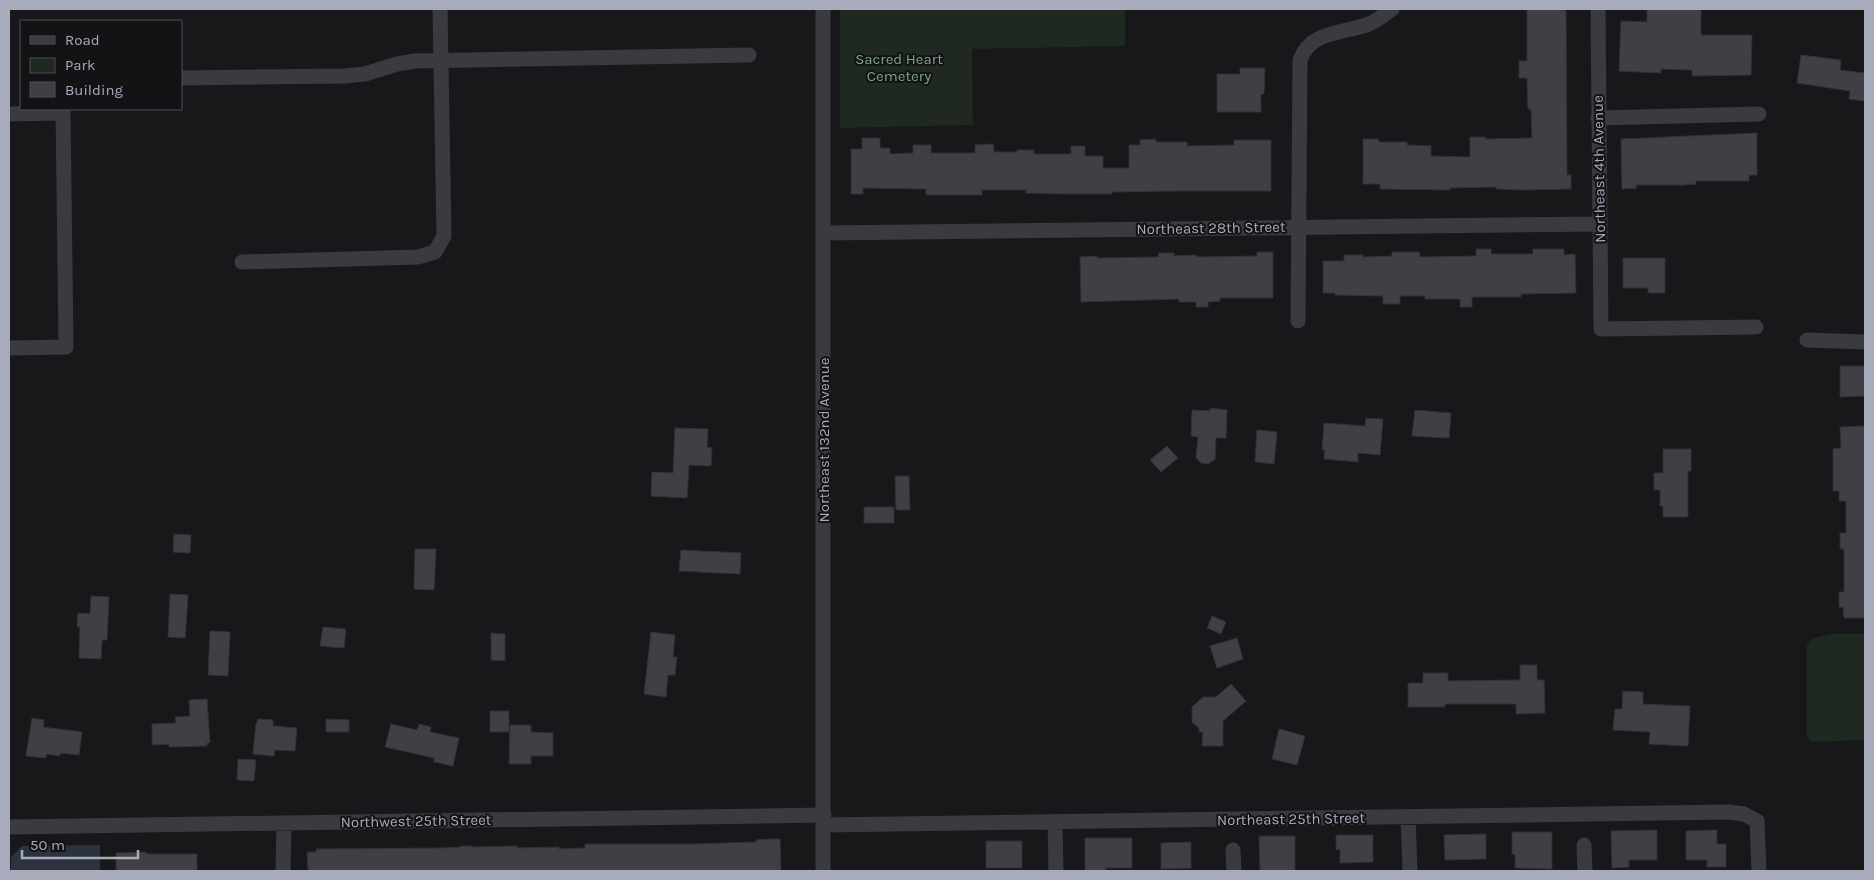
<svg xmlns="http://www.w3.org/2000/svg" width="1874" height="880" font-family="Karla,sans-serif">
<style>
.green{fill:#1f2821}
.water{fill:#2c333f}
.building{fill:#3f3f45;stroke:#323136}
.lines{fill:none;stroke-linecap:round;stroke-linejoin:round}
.minor{stroke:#3a3a41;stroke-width:15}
.labels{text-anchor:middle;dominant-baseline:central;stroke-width:4;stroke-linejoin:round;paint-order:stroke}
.park-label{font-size:15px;fill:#7ea788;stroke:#131215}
.street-label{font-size:15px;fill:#a8abbb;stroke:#131215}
</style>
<rect width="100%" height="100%" fill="#18171a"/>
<path class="green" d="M840,9h285v37l-153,3 1,76 -133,3z
M1831,634h34v106l-53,2 -5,-4v-93l7,-7z"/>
<path class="water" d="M100,845v26h-89v-14l11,-11z"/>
<path class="building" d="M1527,9h39l1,166h4v14l-47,1 -28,-1v-2l-46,1v2l-70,-1v-5h-17v-45h15l1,3h28v3l24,1v10l39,1v-20h16v2l46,-1 -1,-29h-3l-1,-31h-8v-17h8z
M1647,9h54v26h51l-1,40 -59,1v-6l-31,-1v4l-42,-2 2,-50 26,1z
M1801,55l40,5 -1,10 25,3v28l-16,-2 1,-8 -53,-8z
M1240,68h25l-1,26h-3v18h-44v-38h23z
M1757,133v42h-8v6h-53v3l-14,1h-46l1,3 -15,1 -1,-50z
M862,138h18v10h10v6l23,-1v-8h18v8h44v-8l18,-1 1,8h23v-2h17v4h37v-8h14v10h18v12h26v-23h11v-5l16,-1v3h31v4l47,-1v-5h37v51h-98l-61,1v2h-49l-37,-1v-3h-44v5h-56v-6l-63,-1v6h-12v-45h11z
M1476,249h15v5h42v-5h31v6l11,-1 1,39 -55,1v3h-49v10h-12v-8h-35v-3h-25v8h-17v-8l-48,-1v-2h-12v-32h21v-6h19v2l29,-1v-4h27l1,5 56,-1z
M1257,252h16v46h-53v3l-12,1v5h-12v-5h-17v-3l-98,3 -1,-45 17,-1v2l62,-1 -1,-4h16v3l22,-1 1,2 60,-1z
M1623,258h42v35h-17v-5h-25z
M1840,366h25v30l-25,1z
M1210,408l17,2 -1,28h-10l-1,21 -7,5 -7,-1 -5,-5 2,-21 -7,-1 1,-26 18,1z
M1415,410l36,3 -2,25 -37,-2z
M1366,418l17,1 -3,36 -22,-2v9l-34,-3 1,-9h-3l2,-27 41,3z
M1865,426v192h-21l-1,-11h-4v-15h5v-43h-4v-16h6v-32h-7v-10h-6v-42l8,-1 -1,-21z
M675,428l33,1 -1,18 5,1 -1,18 -22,-1 -2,33 -36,-2 1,-24 21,1z
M1257,430l20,2 -3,32 -19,-2z
M1167,446l11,12 -17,14 -11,-12z
M1663,449h28v22h-3v46h-25v-11h-3v-16h-6v-17h9z
M895,476h14l1,34h-14z
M864,507h30v16h-30z
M174,534l17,1 -1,18 -17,-1z
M415,549h21l-2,41 -20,-1z
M681,550l60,3 -1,21 -61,-3z
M170,594l18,1 -3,43 -17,-1z
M91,596l18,1 -2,43h-5l-1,19 -22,-1 1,-31h-3l1,-14 12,1z
M1212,616l14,6 -5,12 -14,-6z
M323,627l23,2 -2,19 -24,-2z
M210,631l20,1 -2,44 -20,-1z
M651,632l24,3 -2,22h4l-2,18h-7l-2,22 -22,-3z
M491,633l14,1v27l-14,-1z
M1237,638l6,21 -26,9 -7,-22z
M1520,665h17v15h7l1,33 -29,1v-10h-71v3h-37v-24h15v-10h25v8l68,-1h4z
M1231,684l15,17 -23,20v25h-21l1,-14h-4v-4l-7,-6v-15l11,-10h13z
M1623,691l20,1v12l47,2 -2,40 -39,-2 1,-12 -37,-2 2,-21h7z
M207,699l3,44h-3v3l-38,1v-3l-17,1v-21l24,-1 -1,-6 15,-1 -1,-16z
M490,711h19v21h-19z
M32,718l12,2 -1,7 39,5 -3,23 -19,-2v3l-14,-2v4l-20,-2z
M258,719l15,1v6l24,2 -2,23 -20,-1 -1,6 -21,-2 3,-31h1z
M326,719l23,1v12h-23z
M391,724l26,6 2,-6 12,3 -1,5 29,6 -6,28 -19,-4v-4l-49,-11z
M510,725h21v7l22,1v23h-22v8h-22z
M1279,729l26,7 -8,29 -25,-6z
M238,759l18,1 -2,21 -17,-1z
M1657,830v30h-28v7l-17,1 -1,-37z
M1717,830v14h9v23h-19v-7h-21v-29z
M1512,832h40v37l-37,-1v-14h-3z
M1486,834v25l-41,1 -1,-25z
M1336,835h37v27l-33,1v-14l-4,1z
M1259,836h36v35h-35z
M1085,838h47v30h-26v3h-21z
M768,839h12l1,32h-473l-1,-19h9v-3l126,-1 19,-1v-1h11v1l45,-1v2l42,-1v2l26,-1v-4h108l63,-2v-2z
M986,841h36v27h-36z
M1191,842v26l-30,1v-26z
M146,852v2h51v17h-81v-18z"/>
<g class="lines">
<path class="minor" d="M823,9v862
M1598,9l3,320 155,-2
M181,78l164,-2 20,-2 32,-10 18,-3 334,-6
M9,114l53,-1
M1598,118l161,-4
M824,233l775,-9
M242,262l176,-5 17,-5 9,-16 -4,-227
M1298,321l2,-261c11,-30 43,-26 69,-36 8,-3 16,-10 23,-15
M1807,340l58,2
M9,348l57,-1 -3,-238
M1408,817l2,54
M1055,822l1,49
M823,825l905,-13 16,2 13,7 2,50
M9,827l815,-12
M1584,845l1,26
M1233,850l1,21
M283,871l1,-48"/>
</g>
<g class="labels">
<g class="park-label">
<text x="899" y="59">Sacred Heart<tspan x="899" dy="17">Cemetery</tspan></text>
</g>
<g class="street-label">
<text transform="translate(1599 169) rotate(-91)">Northeast 4th Avenue</text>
<text transform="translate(1211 228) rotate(-1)">Northeast 28th Street</text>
<text transform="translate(824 440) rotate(-90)">Northeast 132nd Avenue</text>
<text transform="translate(1291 819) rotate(-1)">Northeast 25th Street</text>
<text transform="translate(416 821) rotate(-1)">Northwest 25th Street</text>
</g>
</g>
<rect width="1874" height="880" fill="none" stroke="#a8abbb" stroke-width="20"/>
<rect x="20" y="20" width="162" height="90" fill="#131215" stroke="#4f4f57"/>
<rect x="30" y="36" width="25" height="8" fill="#3a3a41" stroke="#4f4f57"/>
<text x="65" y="45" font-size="15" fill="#a8abbb">Road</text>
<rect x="30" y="58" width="25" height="15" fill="#1f2821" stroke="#4f4f57"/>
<text x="65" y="70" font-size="15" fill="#a8abbb">Park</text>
<rect x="30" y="82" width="25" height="15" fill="#3f3f45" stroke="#4f4f57"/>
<text x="65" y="95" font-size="15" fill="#a8abbb">Building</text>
<path d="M22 850v8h116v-8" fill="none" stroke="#a8abbb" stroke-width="2.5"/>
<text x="30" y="850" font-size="15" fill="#a8abbb" stroke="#131215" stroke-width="4" paint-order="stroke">50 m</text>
</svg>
